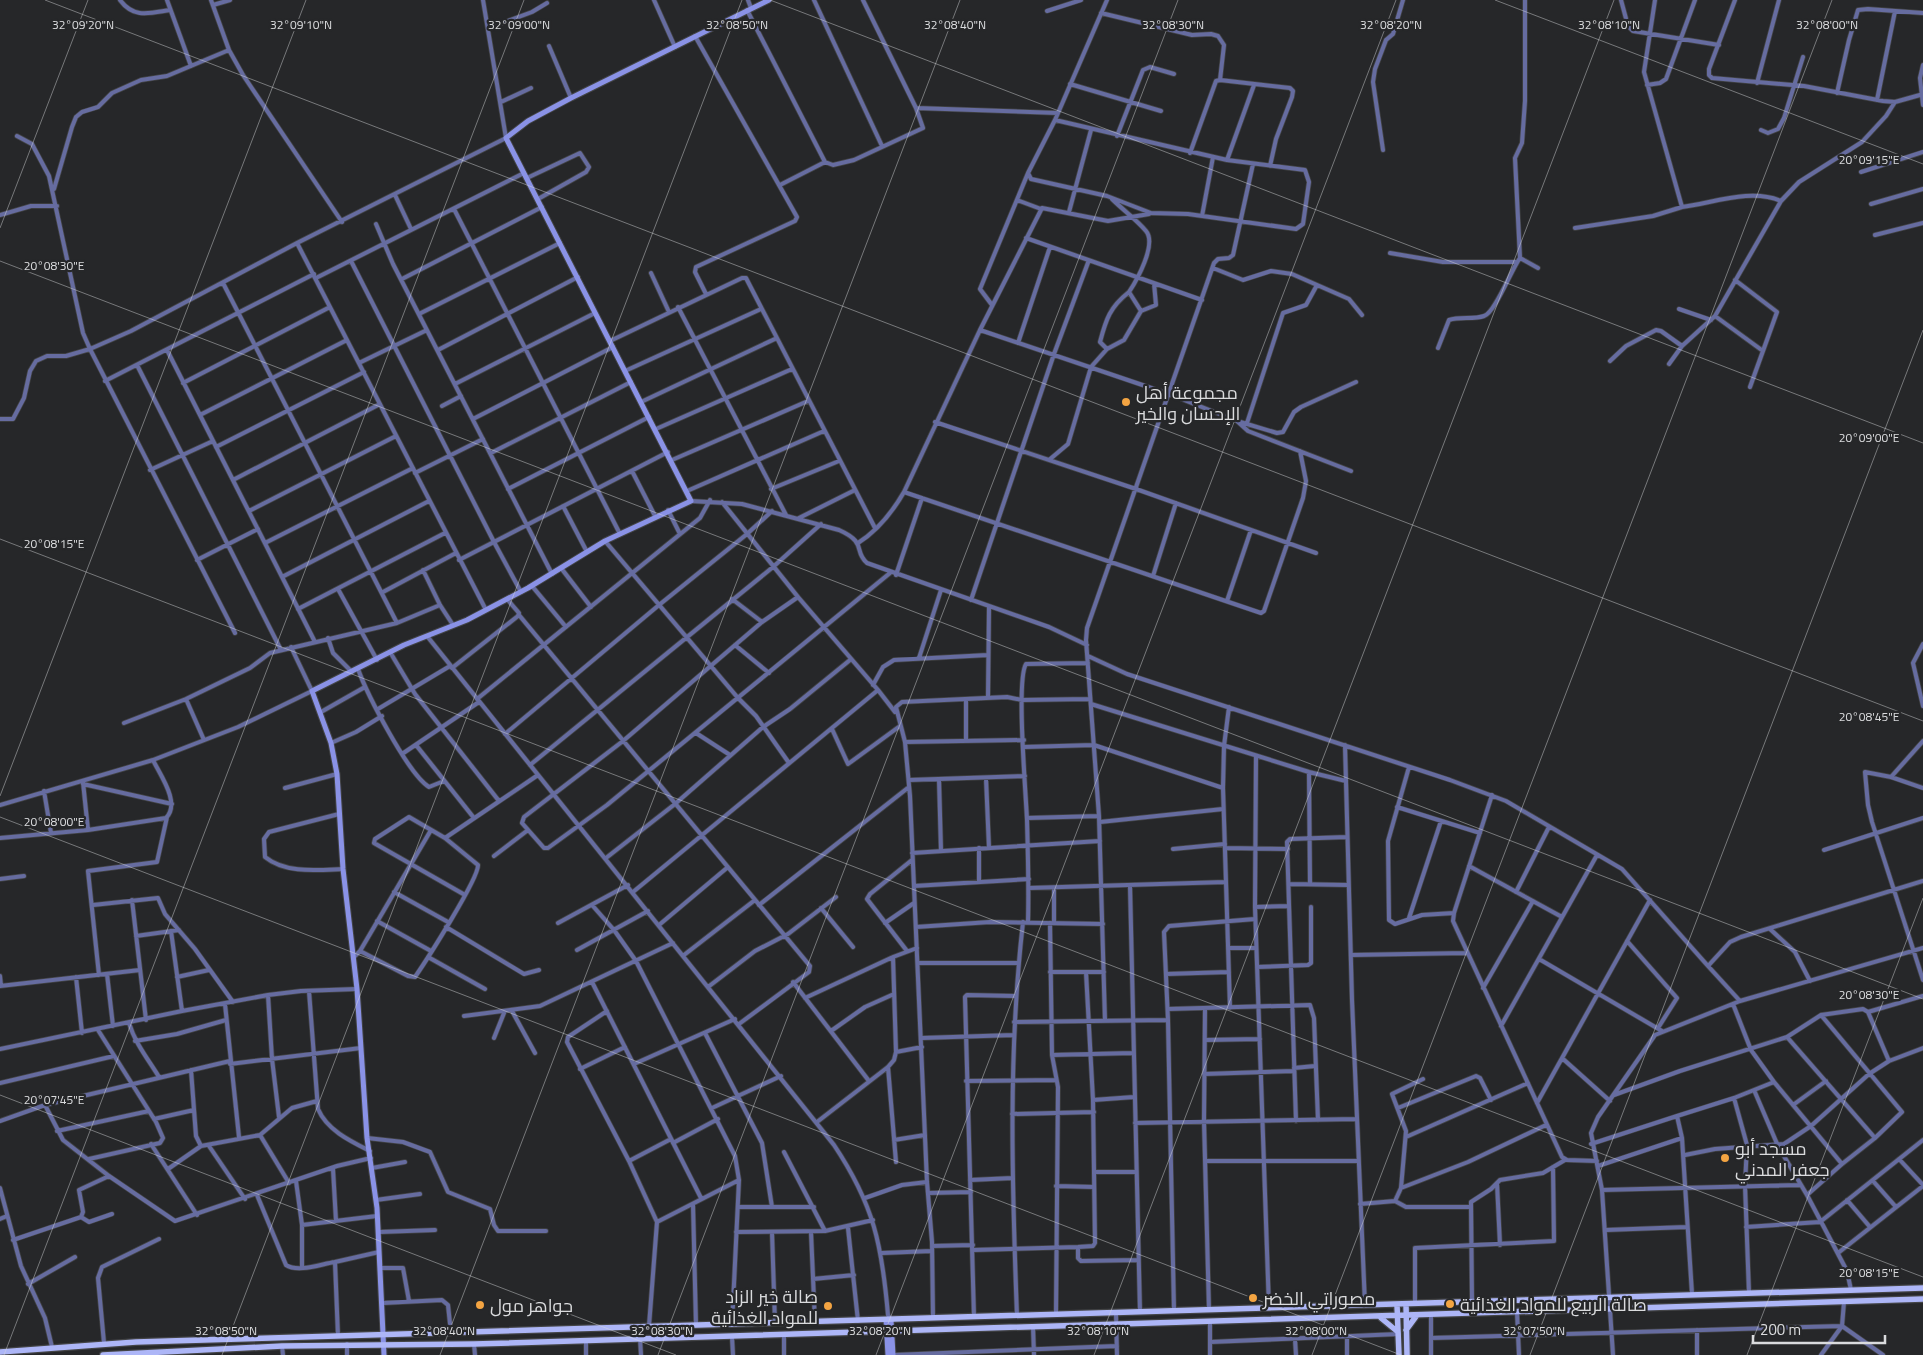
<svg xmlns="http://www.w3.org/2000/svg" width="1923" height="1355" font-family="Georgia,Cairo,serif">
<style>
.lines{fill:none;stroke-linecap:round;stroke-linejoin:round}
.street-casing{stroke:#434446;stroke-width:5.5}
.secondary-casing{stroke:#434446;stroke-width:7}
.primary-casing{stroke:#434446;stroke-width:8}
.street{stroke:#666ca0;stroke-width:4}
.secondary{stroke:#8a92e6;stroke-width:5}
.primary{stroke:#adb6f7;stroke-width:5.5}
.ticks{fill:none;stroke:#dadbdd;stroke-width:1;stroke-opacity:0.45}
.poi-dot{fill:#f3a442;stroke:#262729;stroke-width:2}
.labels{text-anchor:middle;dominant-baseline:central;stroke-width:4.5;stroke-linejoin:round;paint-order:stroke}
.poi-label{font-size:18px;fill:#dadbdd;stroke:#262729;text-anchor:start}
.ticks-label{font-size:12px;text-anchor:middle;fill:#dadbdd;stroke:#262729;stroke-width:4.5;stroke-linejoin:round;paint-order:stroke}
</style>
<rect width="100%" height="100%" fill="#262729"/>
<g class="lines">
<g class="street-casing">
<path id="street" d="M120,0c14,19 30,13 50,10
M167,0l24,66
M211,0l18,50 14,25 99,147
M654,0l21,47
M748,0l3,8
M814,0l68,146
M863,0l53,108 142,5
M1621,0l7,26 5,5 86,14
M1735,0l-26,69v6l3,3 92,8 79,15 12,1 25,-7
M213,5l17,-5
M747,10l78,152
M1047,11l34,-11
M1101,13l91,22 19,-1 7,2 6,9 -4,35
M489,28l43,-16 15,-9
M695,36l102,181 -2,4 -99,46 -1,5 11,22
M549,46l22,52
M1923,65l-3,13 3,27
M1757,83l22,-83
M1070,84l91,27
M1647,85l13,-2 6,-4 29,-79
M1837,93l12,-53 9,-30 10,-1 55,4
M1877,100l18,-89
M501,102l30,-14
M1055,120l172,40 78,10 4,12 -6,42 -7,5 -108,-15 -37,-1 -44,-17 -76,-17 -3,-6 27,-53 52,-120
M1761,130l7,3 10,-4 6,-11 19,-61
M1117,136l26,-66 7,-3 24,7
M1383,150l-10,-68 2,-13 11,-29 7,-6 10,-34
M1190,153l26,-72 4,-1 70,8 3,3 -1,6 -16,42 -6,27
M1227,160l27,-75
M1861,172l62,-20
M527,178l53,-25 9,14 -3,5 -48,27
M780,185l45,-23 8,3 21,-5 69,-32 -7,-20
M54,189l18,-62 4,-10 6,-5 16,-5 14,-14 29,-13 26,-4 62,-26
M395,195l16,34
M1112,199c11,11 25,21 34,32 11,13 -9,49 -17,61l12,19
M1017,200l24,9
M1871,204l52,-15
M1682,207c31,-4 69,-19 99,-6
M454,209l166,325
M1069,212l22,-82
M0,215l31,-9h26
M1202,216l11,-59
M376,224l17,40 159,310
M1575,228l78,-12 29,-9 -38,-135 11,-72
M1875,235l48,-12
M1026,238l176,62
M297,243l189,367
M1390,253l53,9h74
M1520,258l18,10
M351,261l143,281 27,50
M1213,268l30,12 28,-9 21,3 57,25 13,16
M651,273l18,39
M316,278l208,-105
M402,279l140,-72
M1735,280l42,32 -27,75
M223,283l174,340
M992,305l-12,-16 48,-116
M678,307l108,208
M1679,309l32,11
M419,314l141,-71
M1715,316l48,35
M980,330l62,-122 66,13 41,-7
M610,341l132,-63h4l129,250
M1018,343l32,-96
M1438,348l11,-28c11,-4 24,0 35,-4 11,-3 28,-48 36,-58l-5,-100 7,-15 3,-42v-101
M1107,349l-7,-7c6,-23 10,-35 29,-50
M167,350l148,292
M438,350l140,-73
M1610,361l16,-15 30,-16 5,1 21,15
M359,363l68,-33
M1669,364l13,-18 33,-30 66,-115 18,-19 63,-40 24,-26 9,-14
M137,365l144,285
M625,371l136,-62
M105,381l209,-107
M183,383l147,-76
M455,384l140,-71
M641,402l136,-64
M442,406l19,-10
M200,415l147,-75
M0,419h13l11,-21 6,-27 6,-10 11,-5h19l24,-7 -7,-16 -34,-157 -17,-32 -15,-8
M473,419l140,-72
M1237,421l11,10 103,40
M935,422l201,67 180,64
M1247,423l36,-110 23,-8 11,-20
M656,429l136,-60
M216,447l148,-75
M491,453l140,-71
M672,460l136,-59
M1049,460l19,-16 23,-77 16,-18 17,-9 17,-29 15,-6 -2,-22
M150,470l63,-29
M632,471l23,45
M415,473l68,-34
M233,480l147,-76
M508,489l141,-72
M771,489l68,-28
M687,491l137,-60
M904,492l76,-162 189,64 68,27 40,12 6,-1 11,-20 7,-5 55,-25
M691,501l51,3 97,26c29,13 14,21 28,33l182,64 38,18
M722,502l76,95 80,93
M563,506l24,46
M668,510l12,24
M249,511l147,-75
M799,518l56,-28
M605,541l133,157 18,18 33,47
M265,543l148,-75
M858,543c19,-12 35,-32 46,-51l357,121 3,-2 39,-113 3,-17 -6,-30
M197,560l61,-31
M459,560l209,-108
M561,568l30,39
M423,570l17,35 13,20
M896,575l26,-77
M1153,576l23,-73
M282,577l147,-76
M532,586l34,41
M338,589l39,71
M383,592l73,-39
M798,597l-36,25 -139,119 -99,76 -2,6 22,25h4l59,-43 283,-232
M732,599l30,23
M971,600l83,-246 35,-94
M1227,601l24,-71
M298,609l147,-76
M519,615l291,351 -1,6 -70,52
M235,633l-145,-284 41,-18 166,-88 209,-105 -23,-138
M427,636l407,509c40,60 48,100 54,170l3,5
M328,638l5,15 19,19
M1923,644l-10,19 10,43
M735,645l34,28
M390,652l25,42 84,107
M1088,656l39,18 323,106 56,21 116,68 86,97
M919,658l22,-68
M452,668l66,-52 1,-3 -12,-14
M358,669c9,25 50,105 71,118l15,-6
M873,685l10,-18 11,-7 94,-5
M988,698l1,-91
M186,699l18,41
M477,699l223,-181 10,-18
M1091,704l218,68 37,9
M1229,707l-5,39 -1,42 7,220
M378,709l72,-43
M321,712l44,-25
M124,723l62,-24 64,-31 20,-15 127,-30 43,-18
M832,729l16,35 52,-38
M696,733l34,22
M505,734l154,-129 88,-71 25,-23
M966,741v-42
M905,742l119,-2
M331,743l25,-11 26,-16
M416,745l58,73
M1345,745l7,255 13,305
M1024,747l70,-2 129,43
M402,754l77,-52
M530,765l243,-198 48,-43
M1409,767l-21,74 1,79 6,4 27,-9 32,-2
M1309,772l1,112
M1891,777l32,-36
M986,778l3,70
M939,779l2,72
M909,780l116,-4
M83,782l5,48
M83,784l89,20
M285,788l52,-14
M1923,788l-32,-11 -26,-5 3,33 4,17 51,158
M44,791l7,42
M1492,795l-38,118 -1,8 109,236 5,3 30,1
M0,805l153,-45 85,-33 74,-36 -21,-44
M1397,807l83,26
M339,814l-70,18 -5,7 1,18c21,17 53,13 78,12
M1027,818l72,-2
M1100,822l123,-13
M0,838l88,-8 78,-12c15,-15 -6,-43 -13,-58
M445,838l93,-63
M979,848v33
M1225,848l63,1
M1173,849l52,-5
M1824,850l99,-32
M912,853l188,-12
M494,856l34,-26
M606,858l69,-54 88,-77 27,-18 60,-49
M1469,866l93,51
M0,879l24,-3
M1289,884l59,1
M1130,885l10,427
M914,886l115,-7
M1029,888l197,-6
M394,892l54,30
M633,892l245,-202 17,22
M1516,892l33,-65
M132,900l14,120
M93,905l65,-7 7,16 30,35 38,53
M592,905l22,25 22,31 99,195 4,24 -7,145
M759,905l150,-118
M1255,907l1,-151
M821,908l32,39
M1409,918l32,-97
M377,921l54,30
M1028,922c1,-34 0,-68 -1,-102 -1,-26 -11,-140 -1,-156l62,-1
M558,923l70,-38
M885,923l29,-20
M1050,923l2,132 6,32 -2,227
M1054,923v-35
M659,925l69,-58
M446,927l78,47 15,-4
M916,927l74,-5 113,2
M1770,929l25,23 15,29
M171,931l11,80
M136,936l43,-6
M1627,941l50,57 -19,30
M1228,948h28
M577,950l71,-39
M360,951l48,25 7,1c11,-16 64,-99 63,-112l-33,-27 -36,-21 -34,22 -1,4 91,52
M907,951l-40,-52 3,-5 42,-34
M684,955l71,-55
M1351,955l116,-2
M428,957l57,32
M353,958l7,-7 71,-121
M1539,959l123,72
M918,963h100
M1257,967l51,-2 3,-2v-56
M1050,972h54
M107,974l6,52
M1166,974l63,-2
M99,975l-11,-104 69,-9 10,-45
M0,976l1,10
M76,977l6,56
M177,977l32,-7
M592,982l109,216
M793,982l76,99
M0,986l140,-16
M708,987l47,-36 33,-17 48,-37
M1483,988l50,-87
M309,991l9,118c9,21 32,32 52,42
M268,995l4,64 7,58
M805,998l88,-41 24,-9
M1740,1001l-32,-35 22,-24 11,-5 182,-56
M225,1004l14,133
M1733,1004l18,46 23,32 68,82 -35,31 40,76 4,19
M1168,1009l142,-4 4,13 4,102
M1205,1009l-1,112 5,189
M512,1011l23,42
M607,1011l-39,26 -1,5 62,119 28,61 -8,104
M1868,1012l21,49
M1821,1015l81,97 -27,26
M464,1016l76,-10 133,-63
M1105,1021l-6,-205 -13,-176 1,-12 127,-365 4,-4 11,-1 4,-3 20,-91
M1014,1022l154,-2
M129,1023c6,20 19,36 30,54
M1501,1026l96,-171
M831,1031l34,-24 29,-13
M705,1033l57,110 10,64
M1787,1037l88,101 -33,26
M494,1038l10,-25
M922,1038l92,-3
M1205,1040l55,-1
M135,1041l42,-7 49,-14
M0,1049l182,-38 86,-16 33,-4 56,-2
M896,1052l26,-5
M1052,1055l81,-2
M1562,1058l48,43
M230,1064l131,-16
M634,1064l101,-45
M888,1067l8,95
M1294,1068l21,-2
M580,1069l45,-22
M191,1070l5,66 5,10
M1204,1074l90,-3
M966,1081l90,-1
M0,1083l114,-27
M1754,1090l20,-8
M1614,1095l66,-24 107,-34 34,-22 42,-6 5,3 55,-16
M1734,1098l20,-8 24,56 29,49
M1093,1100l41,-3
M1537,1103l113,-203
M45,1105l18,35 46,36 66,45 162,-55 34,-8
M1793,1105l33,-24
M712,1108l69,-32
M1398,1108l78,-32 4,2 11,22
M1012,1114l82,-2
M1677,1116l57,-18 13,47 -2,40 4,108
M154,1119l40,-9
M0,1121l45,-16 185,-44
M1296,1121l-9,-279 3,-3 57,-2
M817,1122l71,-55 6,-7 2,-8 -3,-95
M1135,1123l222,-4
M57,1131l92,-20
M260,1135l29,48
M1406,1137l122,-54
M367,1138l36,4 27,10 18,40 42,17 4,16 4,6h48
M894,1140l31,-5
M673,1143l45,-24
M151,1144l46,71
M1591,1144l86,-28 5,22
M209,1146l36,53
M784,1152l41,79
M1685,1155l30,-6 69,-5 27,-18 58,-52 20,-13 34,-13
M89,1159l71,-16 3,-5 -7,-16 -58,-92
M1899,1159l24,26
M629,1161l42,-22
M1205,1161h153
M1598,1166l84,-28 10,156
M372,1168l33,-6
M168,1169l33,-23 59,-11 32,-27 25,-7
M333,1169l3,52
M1094,1172h42
M970,1180l43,-2
M296,1181l6,44 75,-9
M1873,1181l23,26
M1497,1183l3,62
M1056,1186l38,1
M0,1188l21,78 24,52 7,29
M1401,1188l67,-26 78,-37
M1602,1190l199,-5
M928,1193l43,-1
M257,1195l29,70c12,8 35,-1 49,-3l3,74
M865,1198l37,-13 25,-3
M376,1200l44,-6
M1847,1200l23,27
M1395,1201l6,-13 5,-57 -14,-37 31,-15
M693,1204l3,121
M1360,1204l35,-3 11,6h64
M738,1207h76
M81,1217l8,5 23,-8
M0,1219l7,-3
M657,1222l82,-42
M302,1225v43
M1746,1227l74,-5 103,-82
M848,1228l10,93
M1606,1230l81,-3
M379,1232l56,-2
M736,1232l89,-1 48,-11
M772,1232l3,91
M811,1232l4,91
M13,1240l68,-23 2,-5 -4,-22 30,-14
M932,1246l41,-1
M1078,1247v11l3,3 57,-1
M973,1250l105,-3 15,-1 2,-3 -2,-143 -7,-128
M882,1253l50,-2
M1838,1253l85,-67
M335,1262l44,-10
M381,1268h22l6,33
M813,1279l41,-4
M28,1284l47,-27
M1472,1302l-1,-100 20,-13 9,-9 43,-7 22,-13
M383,1303l59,-3 6,5 3,28
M1415,1304v-56l139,-7 -1,-74
M1269,1308l-14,-401 34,-1
M1174,1311l-6,-291 -4,-88 5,-6 86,-7
M1517,1312l2,43
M1116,1313l1,42
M1017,1316c-5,-132 -9,-263 6,-394
M974,1317l-9,-320 2,-2 48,1
M933,1318l-1,-76 -5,-60 -17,-386 -5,-54 -9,-35 6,-5 105,-5 15,3 68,-1
M1210,1322v33
M1033,1326l1,29
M1697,1330v25
M1347,1336v19
M732,1337l1,18
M640,1338l1,17
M1431,1338l411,-12 41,29
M1295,1339l1,16
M586,1340v15
M1210,1342l189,-8
M104,1343l-6,-65 4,-11 57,-28
M347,1344v11
M474,1344l1,11
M282,1346l1,9
M784,1355v-20
M893,1355l224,-9
M1431,1355v-40
M1613,1355l-11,-165 -11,-57 7,-16 57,-82 85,-34 183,-53
M1821,1355l21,-29 2,-24"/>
</g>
<g class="secondary-casing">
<path id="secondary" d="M886,1320l2,35
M891,1320l2,35
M384,1355l-7,-147 -10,-70 -10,-149 -14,-120 -6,-95 -6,-31 -19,-52 92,-46 63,-25 61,-32 77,-47 86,-40 -185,-363 22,-17 43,-23 198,-98"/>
</g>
<g class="primary-casing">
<path id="primary" d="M1406,1304l1,51
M1397,1305l2,50
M1381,1318l17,14
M1406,1330l11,-15
M0,1352l136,-10 1787,-54
M103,1355l179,-9 192,-2 1449,-45"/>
</g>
<use href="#street" class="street"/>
<use href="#secondary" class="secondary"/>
<use href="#primary" class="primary"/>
</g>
<path class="ticks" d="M45,0l1878,721M770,0l1153,443M1495,0l428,164M0,228l88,-228M0,261l1923,738M0,539l1923,738M0,796l306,-796M0,817l1401,538M0,1095l676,260M4,1355l520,-1355M222,1355l520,-1355M440,1355l520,-1355M658,1355l520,-1355M876,1355l520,-1355M1094,1355l520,-1355M1312,1355l520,-1355M1530,1355l393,-1025M1747,1355l176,-457"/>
<g class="poi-dot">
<circle cx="1126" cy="402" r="5"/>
<circle cx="1725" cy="1158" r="5"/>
<circle cx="1253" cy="1298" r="5"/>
<circle cx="1450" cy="1304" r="5"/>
<circle cx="480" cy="1305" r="5"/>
<circle cx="828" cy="1306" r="5"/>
</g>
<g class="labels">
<g class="poi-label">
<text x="1136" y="392">مجموعة أهل<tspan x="1136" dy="21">الإحسان والخير</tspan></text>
<text x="1735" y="1148">مسجد أبو<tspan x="1735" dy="21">جعفر المدني</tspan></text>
<text x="818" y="1296" text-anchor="end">صالة خير الزاد<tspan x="818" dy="21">للمواد الغذائية</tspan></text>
<text x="1263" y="1298">مصوراتي الخضر</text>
<text x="1460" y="1304">صالة الربيع للمواد الغذائية</text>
<text x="490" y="1305">جواهر مول</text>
</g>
</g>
<g class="ticks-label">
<text x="301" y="29">32°09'10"N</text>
<text x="519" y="29">32°09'00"N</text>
<text x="737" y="29">32°08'50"N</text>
<text x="955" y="29">32°08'40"N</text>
<text x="1173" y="29">32°08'30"N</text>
<text x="1391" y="29">32°08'20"N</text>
<text x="1609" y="29">32°08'10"N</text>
<text x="1827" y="29">32°08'00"N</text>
<text x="83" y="29">32°09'20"N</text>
<text x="1869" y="164">20°09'15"E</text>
<text x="54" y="270">20°08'30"E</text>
<text x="1869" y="442">20°09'00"E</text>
<text x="54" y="548">20°08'15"E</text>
<text x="1869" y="721">20°08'45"E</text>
<text x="54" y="826">20°08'00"E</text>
<text x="1869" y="999">20°08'30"E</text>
<text x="54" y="1104">20°07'45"E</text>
<text x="1869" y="1277">20°08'15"E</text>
<text x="226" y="1335">32°08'50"N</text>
<text x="444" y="1335">32°08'40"N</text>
<text x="662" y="1335">32°08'30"N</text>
<text x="880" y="1335">32°08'20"N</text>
<text x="1098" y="1335">32°08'10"N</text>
<text x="1316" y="1335">32°08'00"N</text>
<text x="1534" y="1335">32°07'50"N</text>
</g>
<path d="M1753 1335v8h132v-8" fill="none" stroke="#dadbdd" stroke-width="2.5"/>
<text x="1760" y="1335" font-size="15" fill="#dadbdd" stroke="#262729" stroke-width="4" paint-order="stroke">200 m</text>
</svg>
